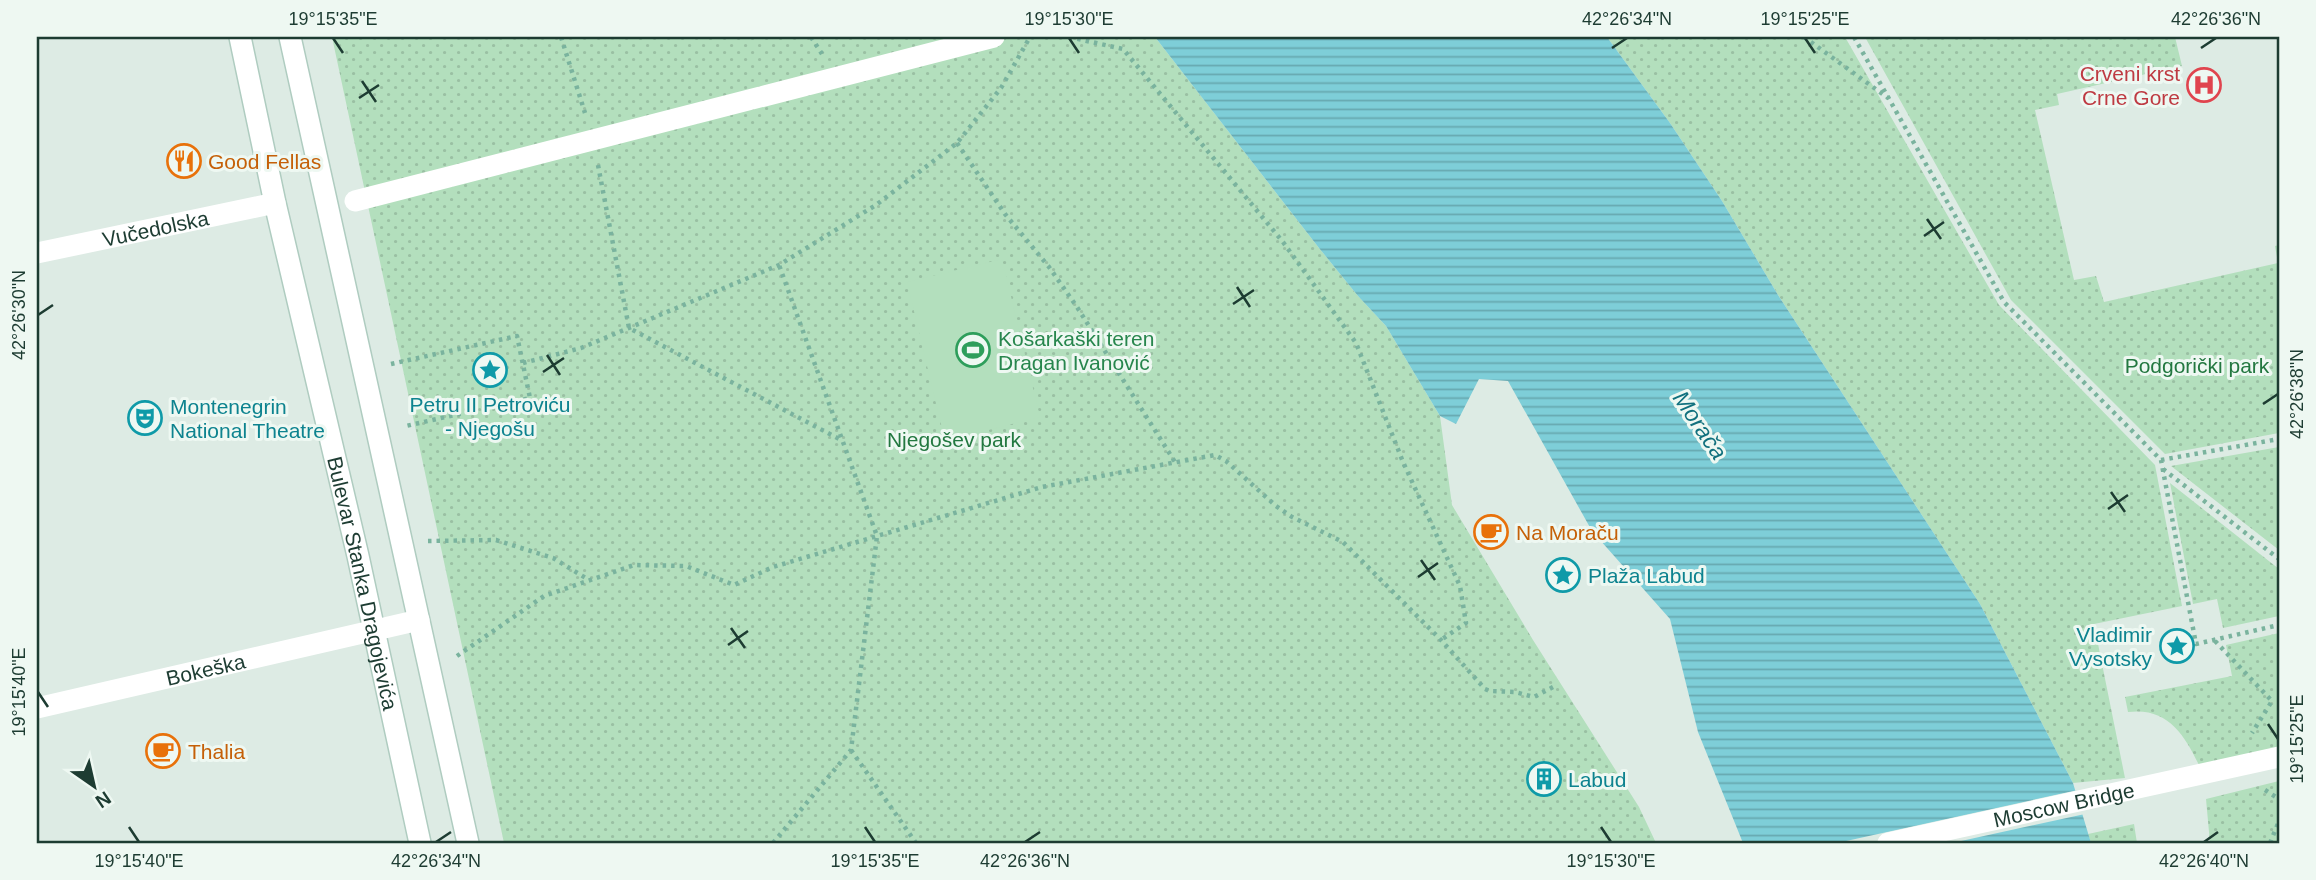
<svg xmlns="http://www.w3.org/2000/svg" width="2316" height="880" font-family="Arial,sans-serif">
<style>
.grass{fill:url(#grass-dots)}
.garden{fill:#b3dfbd}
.water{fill:url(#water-rules)}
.pier{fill:#ddebe4}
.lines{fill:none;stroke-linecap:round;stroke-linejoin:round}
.secondary-casing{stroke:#afccc0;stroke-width:24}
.path{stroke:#7ab39e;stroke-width:4.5;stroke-dasharray:3.5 5;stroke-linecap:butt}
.street{stroke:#fff;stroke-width:21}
.secondary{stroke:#fff;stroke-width:21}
.ticks{fill:none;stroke:#1d3c32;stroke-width:2.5}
.labels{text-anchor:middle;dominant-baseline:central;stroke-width:6;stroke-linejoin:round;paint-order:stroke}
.health-label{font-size:21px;fill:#be3a42;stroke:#eef8f2;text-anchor:end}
.food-label{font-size:21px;fill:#c56008;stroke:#eef8f2;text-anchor:start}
.street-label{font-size:21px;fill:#1d3c32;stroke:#eef8f2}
.leisure-label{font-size:21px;fill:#27864d;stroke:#eef8f2;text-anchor:start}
.park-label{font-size:21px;fill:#237840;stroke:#eef8f2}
.culture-label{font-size:21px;fill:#0d838f;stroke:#eef8f2;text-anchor:start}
.water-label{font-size:23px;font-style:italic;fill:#11717e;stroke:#eef8f2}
.neatline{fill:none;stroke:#1d3c32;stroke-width:2.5}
.ticks-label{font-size:18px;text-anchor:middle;fill:#1d3c32}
</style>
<defs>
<pattern id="grass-dots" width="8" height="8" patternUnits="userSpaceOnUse" patternTransform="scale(1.75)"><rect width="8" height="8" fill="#b3dfbd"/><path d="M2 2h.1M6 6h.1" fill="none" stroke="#9ac0a3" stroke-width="1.8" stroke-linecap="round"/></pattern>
<pattern id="water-rules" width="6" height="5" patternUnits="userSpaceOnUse" patternTransform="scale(1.75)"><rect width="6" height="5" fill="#7eced8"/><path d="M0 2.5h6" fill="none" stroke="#67a8b0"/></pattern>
</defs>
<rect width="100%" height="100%" fill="#ddebe4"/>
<path class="grass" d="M332,37h823l164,211 39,48 28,30 54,90 12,89 81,135 106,167 17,36h-1152z
M1607,37h238l154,268 156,160 27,141 -88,18 31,154 -52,5 -93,-179 -202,-309 -56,-94 -52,-78z
M1865,37h310l7,29 -125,28 2,11 -24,5 39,170 22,-4 8,26 174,-39 -3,-17 4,-1v188l-114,21 -154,-154z
M2279,447v103l-108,-84z
M2170,483l109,86v47l-56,12 -6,-29 -24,5z
M2279,633v122l-80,10c-15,-31 -32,-58 -71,-53l-3,-15 107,-21 -6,-31z
M2279,781v62h-69l-4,-44z
M2134,824l3,19h-46l-3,-9z"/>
<path class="garden" d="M1002,259l38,158 -95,24 -38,-159z"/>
<path class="water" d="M1155,37h452l63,86 52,78 56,94 202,309 93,179 18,60h-348l-45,-111 -28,-113 -78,-88 -84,-150 -29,-2 -23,45 -16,-8 -54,-90 -28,-30 -39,-48z"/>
<path class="pier" d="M2078,790l7,24 -133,29h-115z"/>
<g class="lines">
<g class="secondary-casing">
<g id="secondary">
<path id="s4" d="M240,37l35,166 83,353 62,287"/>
<path d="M290,37l178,806"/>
</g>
</g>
<path class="path" d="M561,37l24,76
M811,37l11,17
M1069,37l54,12 160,193 73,101 47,119 57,124 6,37 -25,17
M1804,37l84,61
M1854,37l150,265 157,158 35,184 83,-19
M957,143l48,71 44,53 28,40 98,155
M598,165l31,163 214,113
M523,363l58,-15 198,-83 97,-60 81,-62 44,-55 29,-51
M391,364l126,-28 13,62 -124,28
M2161,460l118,-21
M2163,469l116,90
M428,541l68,-1 57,18 36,22
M2215,641l57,60 -20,32
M457,656l87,-60 90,-31 52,1 48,19 39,-18 269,-80 173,-32 11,6 50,45 16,11 51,25 98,98 44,49 5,2 25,1 19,5 19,-10
M851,750l65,93
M2265,790l14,9
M773,843l78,-93 26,-214 -98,-271
M2270,843l9,-22"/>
<g class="street">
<path d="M355,201l639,-164"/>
<path id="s1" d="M37,253l238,-50"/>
<path id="s2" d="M37,708l382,-88"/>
<path id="s3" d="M1888,843l391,-86"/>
</g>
<use href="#secondary" class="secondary"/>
</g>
<path class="ticks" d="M333,38l10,15M1069,38l10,15M1805,38l10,15M1612,48l15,-10M2201,48l15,-10M362,81l14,21M359,98l20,-13M1927,219l14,20M1924,236l20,-14M1237,287l13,20M1233,304l21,-14M38,315l15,-10M547,355l13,20M543,372l21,-14M2263,404l15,-10M2111,492l14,20M2108,509l20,-14M1421,560l14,20M1418,577l20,-14M731,628l14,20M728,645l20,-14M38,692l10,15M2268,724l10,15M129,827l10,15M865,827l10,15M1601,827l10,15M436,842l15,-10M1025,842l15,-10M2204,842l14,-10"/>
<defs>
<g id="hospital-ring" transform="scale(1.75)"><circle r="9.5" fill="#eef8f2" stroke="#e0444e" stroke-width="1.5"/><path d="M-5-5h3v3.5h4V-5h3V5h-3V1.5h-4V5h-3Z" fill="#e0444e"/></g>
<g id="restaurant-ring" transform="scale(1.75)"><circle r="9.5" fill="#eef8f2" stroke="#e8710a" stroke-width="1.5"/><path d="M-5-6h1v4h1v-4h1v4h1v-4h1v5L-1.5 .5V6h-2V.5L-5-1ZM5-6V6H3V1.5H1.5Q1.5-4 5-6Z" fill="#e8710a"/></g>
<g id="stadium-ring" transform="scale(1.75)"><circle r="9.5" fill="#eef8f2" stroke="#2e9e5b" stroke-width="1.5"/><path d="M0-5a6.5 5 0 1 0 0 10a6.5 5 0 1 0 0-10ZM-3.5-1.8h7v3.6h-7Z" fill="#2e9e5b"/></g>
<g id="sight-ring" transform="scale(1.75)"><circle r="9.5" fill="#eef8f2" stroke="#0f9aa8" stroke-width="1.5"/><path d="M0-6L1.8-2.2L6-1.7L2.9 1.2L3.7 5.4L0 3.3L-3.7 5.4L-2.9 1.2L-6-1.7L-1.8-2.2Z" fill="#0f9aa8"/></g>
<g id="theatre-ring" transform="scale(1.75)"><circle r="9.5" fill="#eef8f2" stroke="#0f9aa8" stroke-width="1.5"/><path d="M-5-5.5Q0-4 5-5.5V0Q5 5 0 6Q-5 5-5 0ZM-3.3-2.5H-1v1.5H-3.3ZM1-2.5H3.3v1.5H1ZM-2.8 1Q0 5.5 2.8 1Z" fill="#0f9aa8"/></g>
<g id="cafe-ring" transform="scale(1.75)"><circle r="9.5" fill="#eef8f2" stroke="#e8710a" stroke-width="1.5"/><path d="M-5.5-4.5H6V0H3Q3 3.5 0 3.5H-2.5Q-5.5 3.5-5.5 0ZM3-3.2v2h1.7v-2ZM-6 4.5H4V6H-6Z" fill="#e8710a"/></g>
<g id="building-ring" transform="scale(1.75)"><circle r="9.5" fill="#eef8f2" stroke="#0f9aa8" stroke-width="1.5"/><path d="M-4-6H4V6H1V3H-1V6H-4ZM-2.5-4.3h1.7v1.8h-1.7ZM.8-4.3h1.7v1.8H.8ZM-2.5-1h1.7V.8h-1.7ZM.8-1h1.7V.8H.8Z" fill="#0f9aa8"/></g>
</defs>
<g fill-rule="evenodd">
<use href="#hospital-ring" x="2204" y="85"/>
<use href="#restaurant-ring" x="184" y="161"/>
<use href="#stadium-ring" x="973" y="350"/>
<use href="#sight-ring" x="490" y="370"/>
<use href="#theatre-ring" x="145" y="418"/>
<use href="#cafe-ring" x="1491" y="532"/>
<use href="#sight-ring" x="1563" y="575"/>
<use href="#sight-ring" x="2177" y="646"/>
<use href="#cafe-ring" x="163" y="751"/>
<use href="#building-ring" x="1544" y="779"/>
</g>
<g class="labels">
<g class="health-label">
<text x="2180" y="73">Crveni krst<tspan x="2180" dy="24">Crne Gore</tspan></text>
</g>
<g class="food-label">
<text x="208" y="161">Good Fellas</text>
<text x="1516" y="532">Na Moraču</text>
<text x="188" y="751">Thalia</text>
</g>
<g class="street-label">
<text stroke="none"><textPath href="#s1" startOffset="121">Vučedolska</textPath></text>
<text stroke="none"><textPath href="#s4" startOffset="560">Bulevar Stanka Dragojevića</textPath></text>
<text stroke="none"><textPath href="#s2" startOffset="173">Bokeška</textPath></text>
<text stroke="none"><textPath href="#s3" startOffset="180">Moscow Bridge</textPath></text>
</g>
<g class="leisure-label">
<text x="998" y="338">Košarkaški teren<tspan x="998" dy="24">Dragan Ivanović</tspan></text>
</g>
<g class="park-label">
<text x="2197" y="365">Podgorički park</text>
<text x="954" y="439">Njegošev park</text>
</g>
<g class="culture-label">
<text x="490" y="404" text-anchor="middle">Petru II Petroviću<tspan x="490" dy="24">- Njegošu</tspan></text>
<text x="170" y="406">Montenegrin<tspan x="170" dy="24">National Theatre</tspan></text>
<text x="1588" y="575">Plaža Labud</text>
<text x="2152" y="634" text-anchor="end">Vladimir<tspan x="2152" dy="24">Vysotsky</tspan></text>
<text x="1568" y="779">Labud</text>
</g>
<g class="water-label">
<text transform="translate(1700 425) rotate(56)">Morača</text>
</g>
</g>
<rect width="2316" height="880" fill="none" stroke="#eef8f2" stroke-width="77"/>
<g transform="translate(94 786) rotate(146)" stroke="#eef8f2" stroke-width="5" paint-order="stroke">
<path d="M0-5L12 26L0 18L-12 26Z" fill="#1d3c32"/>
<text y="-10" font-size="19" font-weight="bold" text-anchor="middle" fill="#1d3c32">N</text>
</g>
<rect x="38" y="38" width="2240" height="804" class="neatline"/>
<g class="ticks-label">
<text x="333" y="25">19°15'35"E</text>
<text x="1069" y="25">19°15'30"E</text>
<text x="1627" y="25">42°26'34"N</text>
<text x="1805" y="25">19°15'25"E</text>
<text x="2216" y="25">42°26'36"N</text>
<text transform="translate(19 315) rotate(-90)" y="6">42°26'30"N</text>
<text transform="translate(2297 394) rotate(-90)" y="6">42°26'38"N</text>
<text transform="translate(19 692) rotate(-90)" y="6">19°15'40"E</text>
<text transform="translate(2297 739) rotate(-90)" y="6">19°15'25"E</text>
<text x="139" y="867">19°15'40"E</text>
<text x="436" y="867">42°26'34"N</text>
<text x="875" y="867">19°15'35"E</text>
<text x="1025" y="867">42°26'36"N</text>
<text x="1611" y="867">19°15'30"E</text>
<text x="2204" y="867">42°26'40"N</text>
</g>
</svg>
